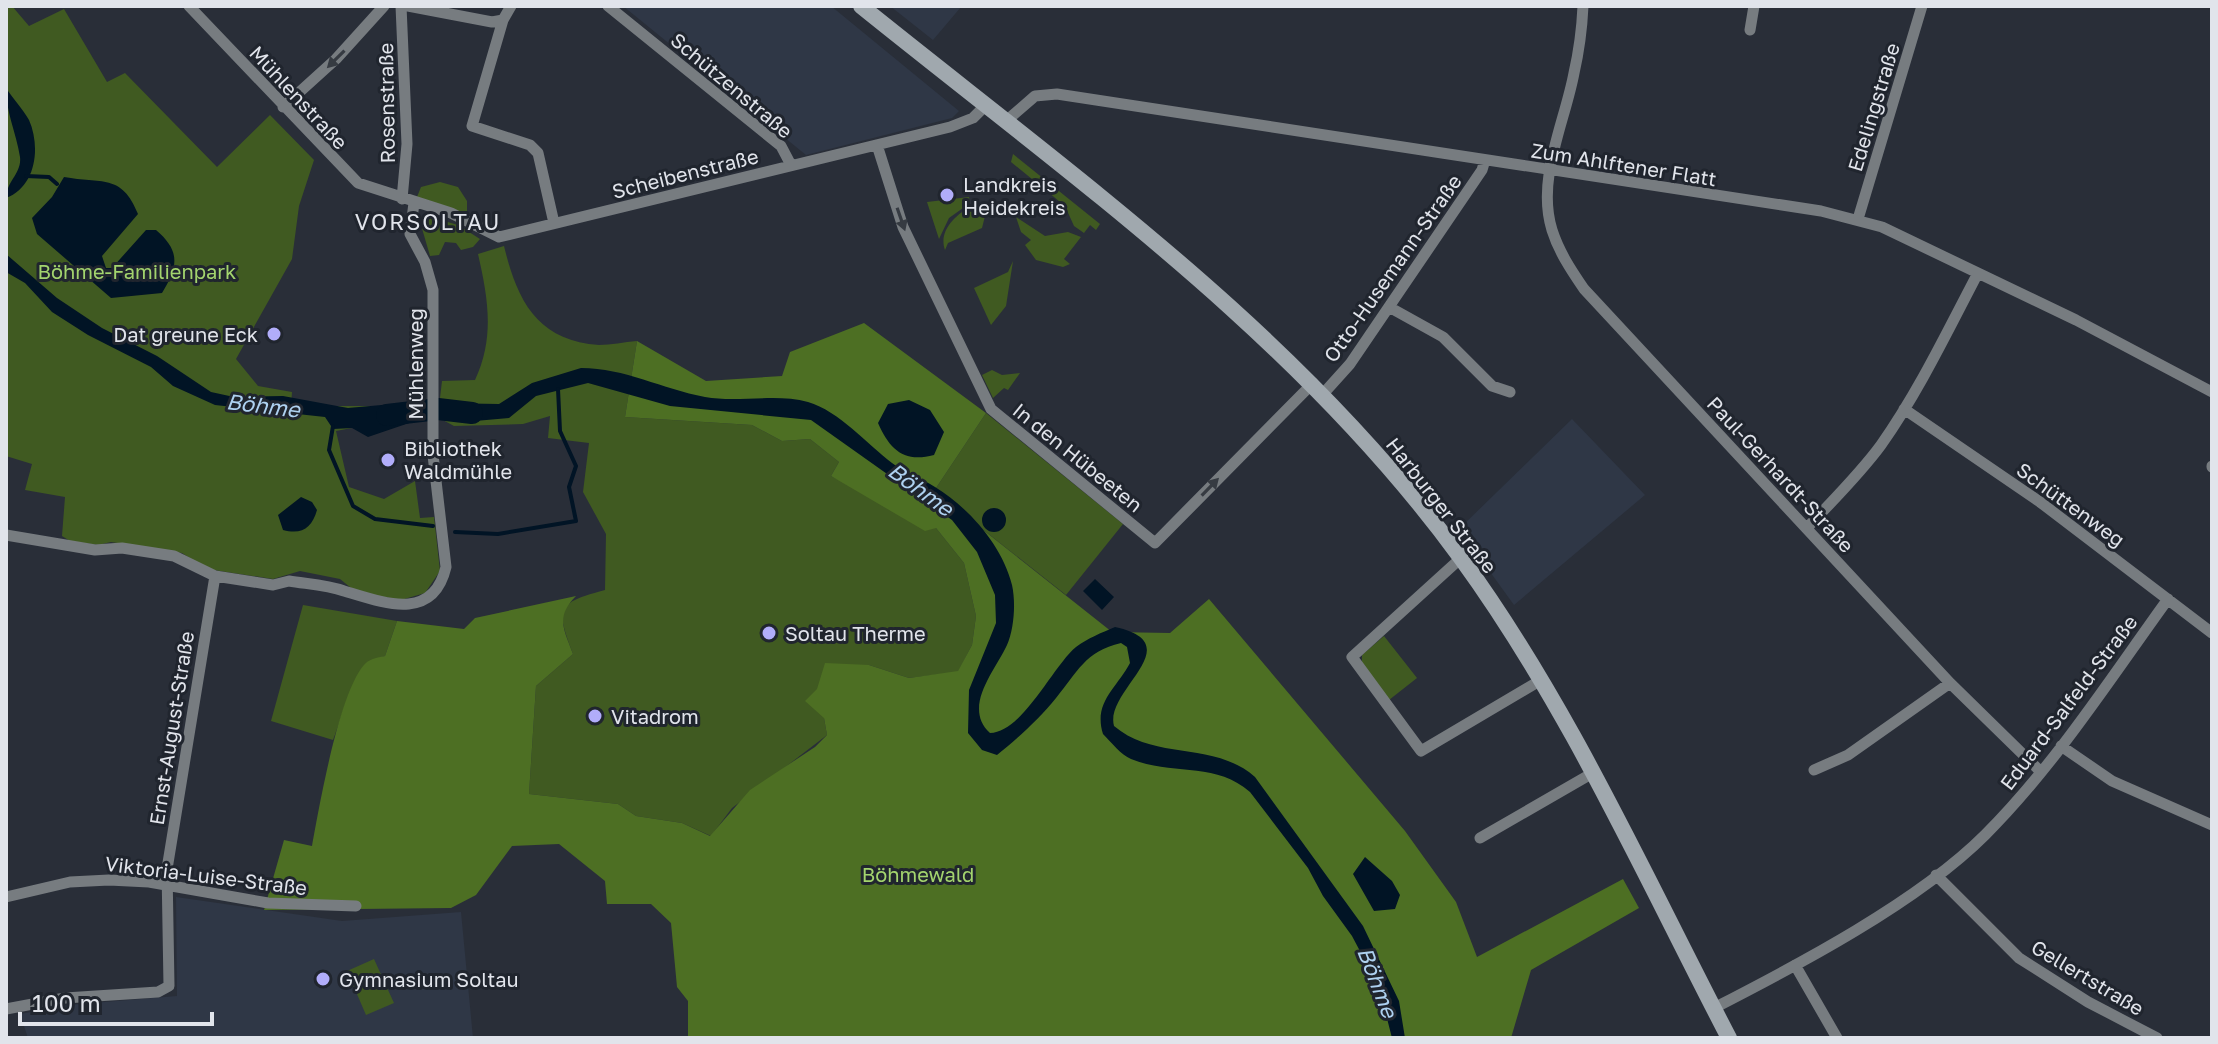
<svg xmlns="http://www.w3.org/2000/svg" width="2218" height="1044" font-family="'Golos Text',sans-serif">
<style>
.built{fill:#2f3746}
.green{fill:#405a21}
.forest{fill:#4d6f23}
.water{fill:#011425}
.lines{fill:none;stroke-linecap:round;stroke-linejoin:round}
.stream{stroke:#011425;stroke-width:4}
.river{stroke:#011425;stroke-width:22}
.minor{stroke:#777c80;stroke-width:11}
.secondary{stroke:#a0a8ae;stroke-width:16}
.oneway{fill:#363b42}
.poi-dot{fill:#b1adfa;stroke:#20252e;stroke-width:3}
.labels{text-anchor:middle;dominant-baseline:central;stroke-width:6;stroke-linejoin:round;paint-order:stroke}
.street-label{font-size:20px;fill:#e1e4eb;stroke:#20252e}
.poi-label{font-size:20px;fill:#e1e4eb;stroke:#20252e;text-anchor:start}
.park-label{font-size:20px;fill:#a3d46e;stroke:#20252e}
.neighbourhood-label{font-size:22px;letter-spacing:2px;fill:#e1e4eb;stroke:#20252e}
.water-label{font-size:22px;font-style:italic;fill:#aed1f0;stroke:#20252e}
</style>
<rect width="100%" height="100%" fill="#292e38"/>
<path class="built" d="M623,6h208l128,105 -7,7 -146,37z
M890,6h69l2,1 -28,33z
M1572,419l73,76 -131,110 -55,-76z
M176,897l166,24 119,-9 12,126h-445l-8,-24 49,-9 108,-9z"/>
<path class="green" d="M6,6h6l17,20 35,-17 43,73 18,-9 92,94 53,-52 44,45 -15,46 -7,53 -56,100 22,27 34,6 -1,14h111l38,-8 2,-17 33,-1c20,-43 13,-82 3,-126l26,-8c13,54 33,95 95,99 12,0 25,-3 38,-4l-12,76 127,8 30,16 28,-2 29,23 -8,14 105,52 28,35 12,53 -4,29 -14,27 -49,6 -40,-13 -45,53 3,17 -95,73 -21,28 -29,-13 -46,-7 -18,-12 -89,-10 7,-108 37,-32c-18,-47 -16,-51 32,-64l1,-56 -23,-42 6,-49 -41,-5 2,-22 -27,8 -69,2 -11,-6 -55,1 -52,10 13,56 35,12 31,-18 5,37 14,-1 6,54 -15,22 -24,7 -45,-8 -16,-13 -40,-8 -27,8 -66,-10 -25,-16 -71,-11 -13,3 -28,-4 -8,-5 3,-39 -40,-7 7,-26 -26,-8z
M1013,154l87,70 -4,6 -6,-5 -6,8 -10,-7 -9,-20 -54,-44z
M440,182l18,5 9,14v13l-50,-17 4,-10z
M969,197l1,6 -21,15 -10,21 -12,-37z
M972,206l14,6 -4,16 -34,15 -3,7c-7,-19 11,-36 27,-44z
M427,216l31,9 22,14 -7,8 -12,3 -5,-7 -11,-1 -6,13 -9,1 -9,-31z
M1016,217l29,19 23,-4 13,5 -17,22 6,5 -7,3 -27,-7 -11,-15 6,-5 -10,-8z
M1013,261l-7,45 -15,19 -17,-37 34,-16z
M992,370l10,5 18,-2 -12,17 -4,-2 -11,10 -11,-23z
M986,413l137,111 -57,71 -132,-104z
M303,605l94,16 -12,35c-33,9 -40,54 -52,84l-62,-19z
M1384,636l33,42 -28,22 -27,-36v-9z
M374,959l20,44 -28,12 -19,-44z"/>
<path class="forest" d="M864,323l122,90 -52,78 178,141 58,1 39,-34 196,232 51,71 21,55 146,-78 16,29 -108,62 -20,68h-823v-37l-11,-14 -6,-64 -20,-19h-44l-2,-23 -46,-37 -47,2 -36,49 -25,13 -187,2 20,-70 28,6c7,-38 28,-161 55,-184 4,-3 12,-5 18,-6l12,-35 67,8 11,-11 101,-22c-21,21 -12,34 -3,58l-37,32 -7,108 89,10 18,12 46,7 28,13 40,-46 65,-43 12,-12 -3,-17 -19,-17 12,-12 8,-26 44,2 40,13 49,-7 14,-26 4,-29 -12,-53 -28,-35 -11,3 -94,-55 8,-14 -29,-23 -28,2 -30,-16 -127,-8 12,-76 69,40 76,-5 8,-24z"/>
<path class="water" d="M6,88c7,11 17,21 23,32 12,27 7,67 -23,78 0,-16 16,-25 14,-41 -4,-25 -14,-44 -14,-69z
M64,177c37,7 58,-4 74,37l-36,42 4,12h6l34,-38h10c26,22 21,38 6,63l-51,5 -74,-64 -5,-16 20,-21z
M6,254l51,44 45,30 55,28 54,36 23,5 49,-1 65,12 67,-6 3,18 -50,17 -16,-9 -19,1 -8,-12 -110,-12 -42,-19 -22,-19 -63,-32 -36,-23 -27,-29 -19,-11z
M581,368c44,0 81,21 124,29 33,6 71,-4 103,5 31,9 59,42 84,61 13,10 29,15 43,24 34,21 67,58 77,98 4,18 2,44 -5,60 -12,26 -45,62 -17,88 32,0 63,-67 86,-86 12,-9 25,-14 39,-20 77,17 -11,63 -1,99 41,35 101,15 141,51l108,149 36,75 6,37h-13l-13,-51 -27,-51 -29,-40 -15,-28 -58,-76c-35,-31 -78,-16 -119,-33 -10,-4 -20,-17 -28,-25 -10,-32 14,-46 27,-71l-3,-16 -6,-4c-36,8 -44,30 -65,55 -16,20 -39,41 -59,57l-15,-5 -14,-17 1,-43 27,-67 -1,-28 -18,-43 -25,-32 -141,-100 -141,-14 -82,-23 -52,13 -27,22 -34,3 -32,-4 -2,-14 58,1 33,-21z
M909,400l21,10 14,22 -10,23c-30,8 -44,-5 -56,-32l10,-19z
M301,497l11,5 5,8c-5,18 -15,25 -34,20l-5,-15z
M982 520a12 12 0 1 1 24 0a12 12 0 1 1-24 0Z
M1095,579l19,18 -12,13 -19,-19z
M1365,857l27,24 8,14 -5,14 -21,2 -21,-37z"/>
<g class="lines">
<path class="stream" d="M26,176l23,1 8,7
M333,426l-4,24 24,56 22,13 58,7
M455,532l43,2 78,-13 -7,-34 7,-21 -16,-35 -2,-42"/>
<path class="river" d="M387,415l51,-6 34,4"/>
<path class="minor" d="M189,6l169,177 93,30 48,24 451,-110 23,-9 12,-12
M401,6l6,138 -5,55
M408,6l84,16 11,-2
M511,6l-8,14 -31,106 58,19 8,8 16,70
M608,6l173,140 10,19
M1583,6c-1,22 -4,45 -9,67 -9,49 -38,106 -22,157 7,22 19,40 32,59l366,394 91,89
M1750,30l4,-24
M283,107l53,-48 48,-53
M1005,122l30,-26 22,-2 764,117 61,16 194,93 136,72
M877,145l26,82 88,182 164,134 158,-160
M1858,219l64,-213
M1389,307l54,30 49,49 18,6
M1323,394l27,-30 132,-194 3,-10
M1904,409l136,93 172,131
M2212,466v1
M1807,528c25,-27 52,-53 74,-83 38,-54 66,-113 97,-172
M6,535l89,15 27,-2 52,8 41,20 58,9 16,-4c18,3 38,4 55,10 40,12 89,31 102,-24l-13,-112v-165l-8,-28 -15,-28 4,-31
M1461,558l-109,99 69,94 120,-71
M2061,746l51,35 100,44
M1814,770l34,-15 102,-72
M1480,838l111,-64
M1936,875l83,83 69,44 69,36
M6,897l64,-15 39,-2 40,2 119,21 88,3
M1795,965l42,73
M1714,1008c84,-43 204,-106 271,-173 70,-70 125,-156 183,-236
M6,1009l59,-11 93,-6 11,-6 -2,-117 48,-293"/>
<path class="secondary" d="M861,6c212,171 438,330 600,552 108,148 184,319 268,480"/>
</g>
<defs><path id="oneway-solid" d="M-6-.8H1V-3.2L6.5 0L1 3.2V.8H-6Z" transform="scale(2)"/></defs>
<g class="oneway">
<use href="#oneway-solid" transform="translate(336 59) rotate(135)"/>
<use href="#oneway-solid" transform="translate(901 219) rotate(71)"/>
<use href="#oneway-solid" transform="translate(1210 487) rotate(-46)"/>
</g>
<g class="poi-dot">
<circle cx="947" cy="195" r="8"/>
<circle cx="274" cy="334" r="8"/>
<circle cx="388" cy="460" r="8"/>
<circle cx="769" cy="633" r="8"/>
<circle cx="595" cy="716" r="8"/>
<circle cx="323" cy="979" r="8"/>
</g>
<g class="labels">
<g class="street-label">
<text transform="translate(732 85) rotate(40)">Schützenstraße</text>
<text transform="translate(299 97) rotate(47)">Mühlenstraße</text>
<text transform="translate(386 103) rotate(-91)">Rosenstraße</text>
<text transform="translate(1873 107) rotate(-73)">Edelingstraße</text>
<text transform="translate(1624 164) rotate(9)">Zum Ahlftener Flatt</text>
<text transform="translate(685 173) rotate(-14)">Scheibenstraße</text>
<text transform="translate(1392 268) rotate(-55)">Otto-Husemann-Straße</text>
<text transform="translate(415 364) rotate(-90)">Mühlenweg</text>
<text transform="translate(1078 457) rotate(39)">In den Hübeeten</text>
<text transform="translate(1781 474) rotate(47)">Paul-Gerhardt-Straße</text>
<text transform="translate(2071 504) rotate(36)">Schüttenweg</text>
<text transform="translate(1442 505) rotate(52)">Harburger Straße</text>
<text transform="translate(2068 702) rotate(-53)">Eduard-Salfeld-Straße</text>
<text transform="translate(171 728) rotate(-81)">Ernst-August-Straße</text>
<text transform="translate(206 875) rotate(7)">Viktoria-Luise-Straße</text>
<text transform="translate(2088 977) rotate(31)">Gellertstraße</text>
</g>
<g class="poi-label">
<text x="963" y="184">Landkreis<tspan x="963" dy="23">Heidekreis</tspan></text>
<text x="258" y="334" text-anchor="end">Dat greune Eck</text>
<text x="404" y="448">Bibliothek<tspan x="404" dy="23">Waldmühle</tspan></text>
<text x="785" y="633">Soltau Therme</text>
<text x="611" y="716">Vitadrom</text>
<text x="339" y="979">Gymnasium Soltau</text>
</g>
<g class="park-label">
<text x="137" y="271">Böhme-Familienpark</text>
<text x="918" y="874">Böhmewald</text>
</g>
<g class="neighbourhood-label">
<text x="428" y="221">VORSOLTAU</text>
</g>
<g class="water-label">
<text transform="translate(263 405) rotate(7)">Böhme</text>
<text transform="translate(921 489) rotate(36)">Böhme</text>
<text transform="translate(1378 982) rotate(69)">Böhme</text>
</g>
</g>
<rect width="2218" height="1044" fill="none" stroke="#e1e4eb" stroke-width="16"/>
<path d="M20 1012v12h192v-12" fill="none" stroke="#e1e4eb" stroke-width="4"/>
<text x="32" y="1012" font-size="24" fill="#e1e4eb" stroke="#20252e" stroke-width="6" paint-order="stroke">100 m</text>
</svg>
